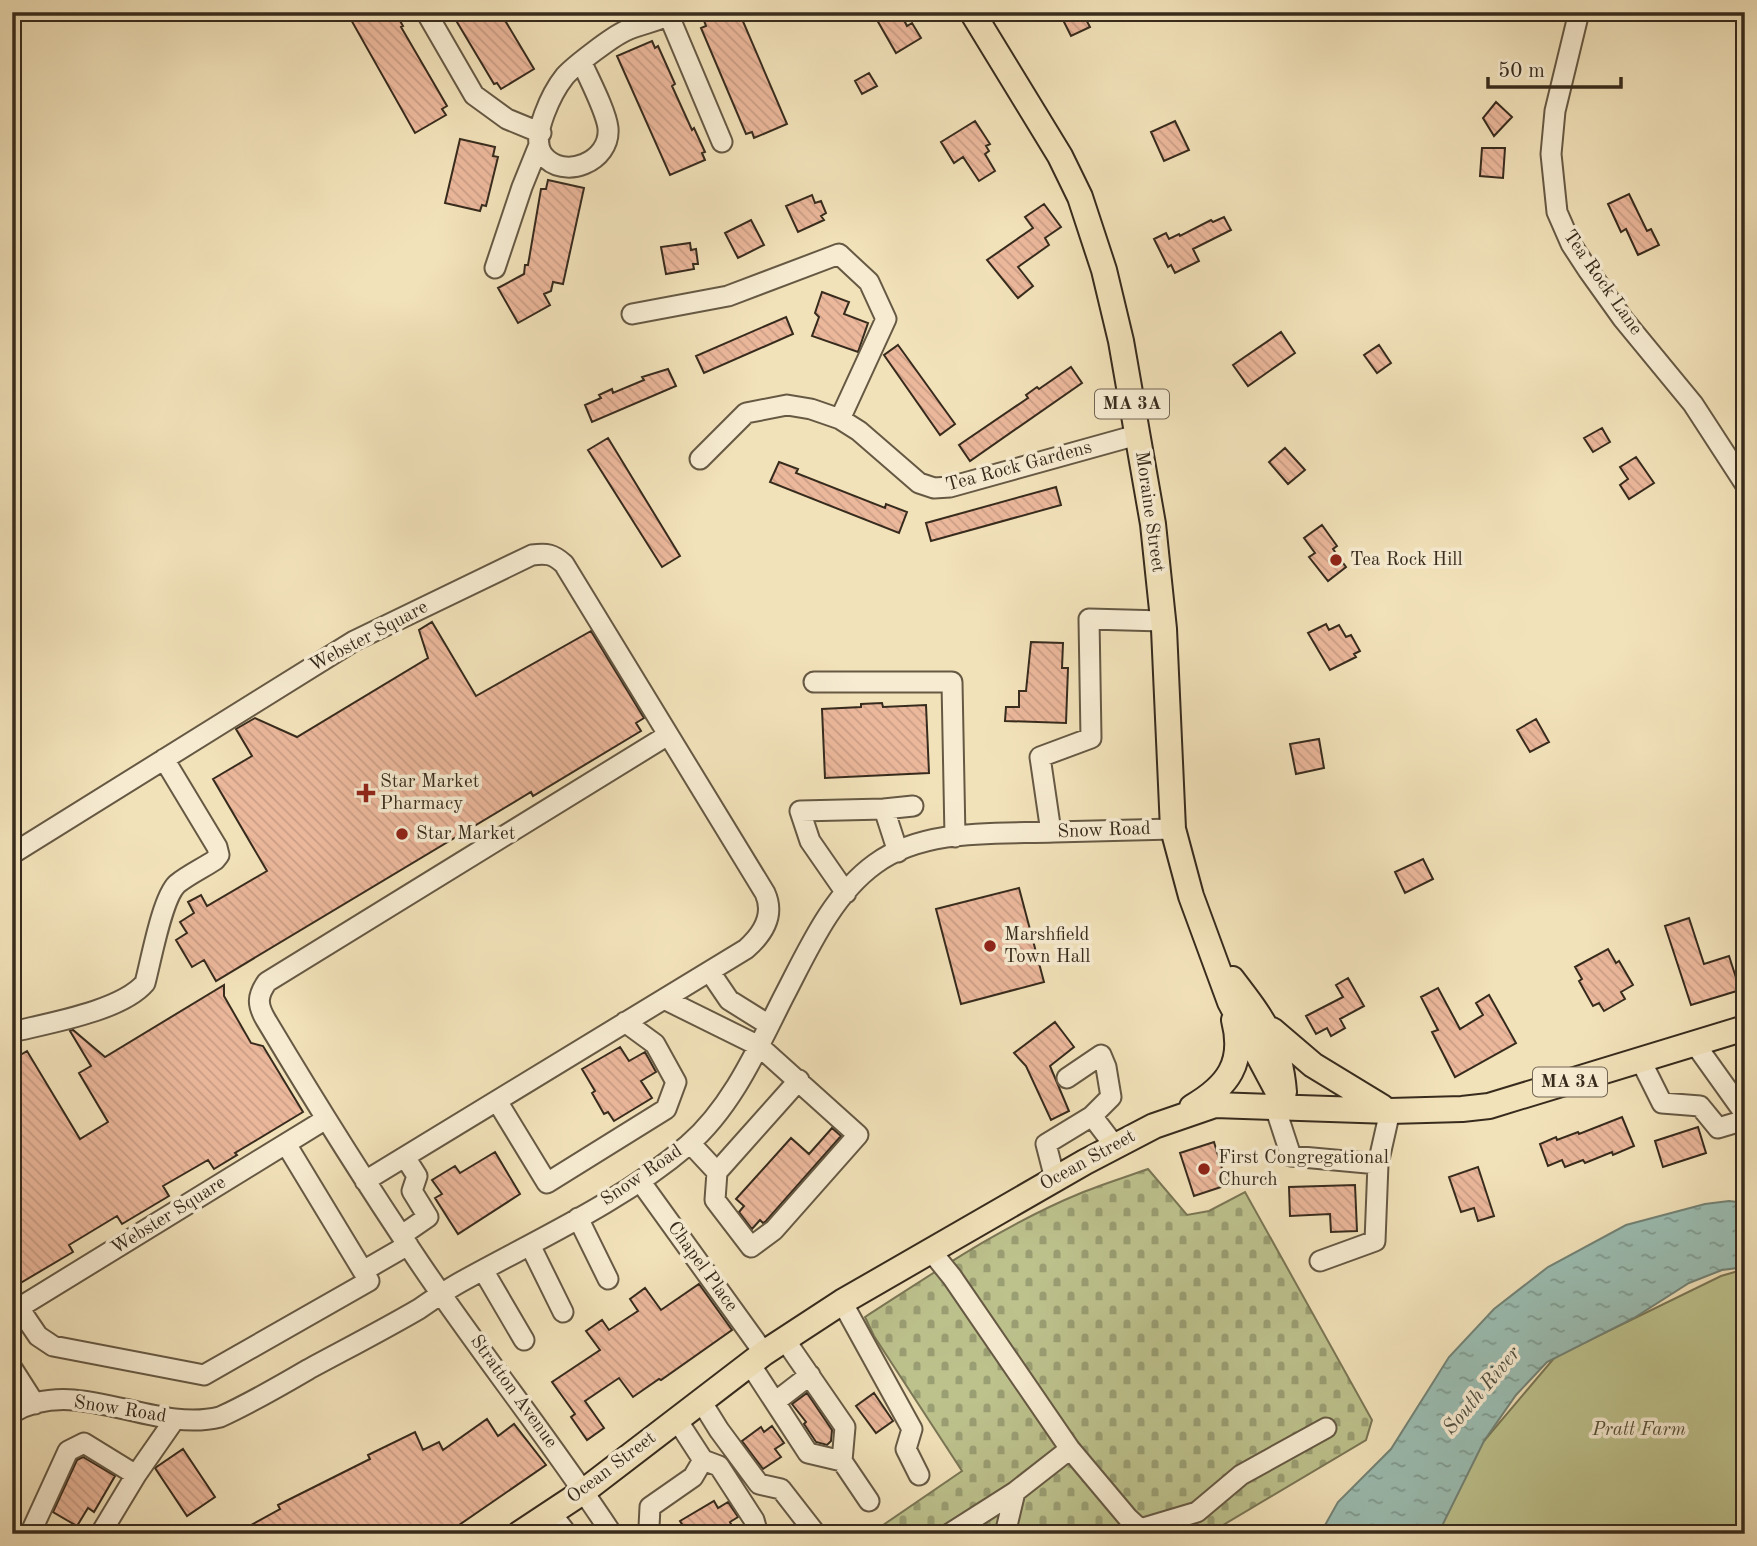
<svg xmlns="http://www.w3.org/2000/svg" width="1757" height="1546" font-family="'Old Standard TT',serif">
<style>
.cemetery{fill:url(#cemetery-stones);stroke:#7a7655;stroke-width:2}
.park{fill:#bdc28d;stroke:#7a7655;stroke-width:2}
.water{fill:url(#water-ripples);stroke:#738376;stroke-width:2}
.building{fill:url(#building-back-hatch);stroke:#372b1d;stroke-width:2}
.lines{fill:none;stroke-linecap:round;stroke-linejoin:round}
.minor-casing{stroke:#665944;stroke-width:23}
.major-casing{stroke:#372b1d;stroke-width:28}
.minor{stroke:#f7ecd2;stroke-width:19}
.major{stroke:#f2e2ba;stroke-width:24}
.poi-dot{fill:#8f2418;stroke:#f7ecd2;stroke-width:2.5}
.labels{text-anchor:middle;dominant-baseline:central;stroke-width:7;stroke-linejoin:round;paint-order:stroke}
.shield{fill:#f7ecd2;stroke:#716553;stroke-width:2}
.shield-label{font-size:18px;font-weight:bold;fill:#372b1d}
.street-label{font-size:19px;fill:#372b1d;stroke:#f7ecd2}
.poi-label{font-size:19px;fill:#372b1d;stroke:#f7ecd2;text-anchor:start}
.park-label{font-size:19px;font-style:italic;fill:#585139;stroke:#f7ecd2}
.water-label{font-size:21px;font-style:italic;fill:#505042;stroke:#f7ecd2}
</style>
<defs>
<pattern id="cemetery-stones" width="16" height="16" patternUnits="userSpaceOnUse" patternTransform="scale(1.75)"><rect width="16" height="16" fill="#bdc28d"/><path d="M2 7V4a2 2 0 0 1 4 0v3zM10 15v-3a2 2 0 0 1 4 0v3z" fill="#9a9e73"/></pattern>
<pattern id="water-ripples" width="26" height="14" patternUnits="userSpaceOnUse" patternTransform="scale(1.75)"><rect width="26" height="14" fill="#9bbdb2"/><path d="M2 4q2-2 4 0t4 0M15 11q2-2 4 0t4 0" fill="none" stroke="#7f9a90"/></pattern>
<pattern id="building-back-hatch" width="6" height="6" patternUnits="userSpaceOnUse" patternTransform="scale(1.75)"><rect width="6" height="6" fill="#ecb89c"/><path d="M-1 5l2 2M0 0l6 6M5-1l2 2" fill="none" stroke="#cb9e86"/></pattern>
</defs>
<rect width="100%" height="100%" fill="#f2e2ba"/>
<filter id="stains"><feTurbulence type="fractalNoise" baseFrequency=".00286" numOctaves="4"/><feColorMatrix values="0 0 0 0 .2 0 0 0 0 .09 0 0 0 0 .02 0 0 0 .5 -.17"/></filter>
<radialGradient id="worn" r=".72"><stop offset=".6" stop-color="#630" stop-opacity="0"/><stop offset="1" stop-color="#630" stop-opacity=".3"/></radialGradient>
<path class="cemetery" d="M1148,1169l39,46 22,-4 36,-19 127,228 -6,20 -158,94h-338l92,-63 -88,-135 -9,-19c70,-45 140,-93 216,-124 22,-9 45,-16 67,-24z"/>
<path class="park" d="M1745,1269v265h-307l29,-73 88,-104 166,-81z"/>
<path class="water" d="M1729,1201l16,2v64l-23,3 -33,13 -55,35 -87,44 -31,33 -32,46 -46,93h-118l18,-32 53,-53 58,-92 45,-48 54,-42 78,-42 79,-21z"/>
<path class="building" d="M361,12h34l8,14 -2,1 46,79 -5,3 4,6 -31,18 -65,-115z
M451,12h49l34,57 -33,20 -4,-6 -3,1z
M717,12h22l48,112 -33,14 -2,-6 -6,2 -45,-106 5,-2 -3,-8z
M890,12h10l7,14 5,-3 9,15 -25,15 -19,-33z
M1059,12h23l8,15 -19,9z
M652,41l3,7 3,-2 17,38 -3,2 20,44 2,-2 11,24 -3,1 3,7 -35,15 -53,-119z
M869,73l8,13 -15,8 -7,-13z
M1496,102l16,15 -18,19 -11,-18z
M975,121l15,23 -4,2 3,5 -4,3 10,17 -16,10 -16,-24 -9,6 -13,-21z
M1175,121l14,29 -25,11 -13,-29z
M460,139l35,8 -2,9 5,1 -12,49 -4,-1 -2,6 -35,-8z
M1482,148h23l-2,30 -23,-2z
M548,180l36,8 -21,96 -10,-2 -2,9 -7,3 6,11 -32,18 -20,-35 26,-14 1,-9h3l13,-76h5z
M1629,194l18,37 4,-2 8,16 -21,10 -12,-26 -5,3 -13,-28z
M812,195l3,8 6,-2 5,12 -5,3 3,4 -26,12 -12,-26z
M1044,204l17,23 -16,11 4,7 -31,22 15,19 -15,12 -31,-38 46,-32 -8,-11z
M1224,217l7,13 -38,19 6,12 -24,12 -4,-8 -3,2 -14,-28 12,-6 3,6 10,-5 1,2 31,-16 2,2z
M751,220l13,25 -26,13 -13,-25z
M690,243l1,7 5,-1 2,15h-5l1,5 -28,5 -5,-27z
M822,292l27,10 -5,12 24,9 -10,29 -46,-16 7,-19 -4,-4z
M786,317l7,17 -89,39 -8,-17z
M1281,332l14,21 -47,33 -15,-21z
M898,345l57,79 -15,11 -56,-80z
M1379,345l12,18 -14,10 -13,-18z
M1071,367l11,16 -112,78 -11,-16 69,-47 -2,-3 11,-8 2,2z
M668,369l8,17 -84,36 -7,-17 16,-7 -2,-3 13,-6 1,4 31,-13 -2,-3z
M1602,428l8,14 -17,10 -9,-14z
M608,438l72,118 -18,11 -74,-117z
M1285,448l20,22 -17,14 -19,-22z
M1636,457l18,26 -25,16 -9,-14 8,-6 -8,-12z
M779,462l19,7 -2,4 89,35 1,-4 21,8 -8,21 -129,-51z
M1056,487l5,18 -130,36 -5,-18z
M1322,525l15,21 -4,3 13,18 -18,14 -19,-24 6,-4 -11,-15z
M432,622l44,74 115,-65 53,87 -8,5 5,8 -108,65 -2,-4 -315,189 -12,-21 -12,7 -16,-27 11,-7 -7,-11 14,-9 -6,-11 13,-7 6,11 60,-35 -54,-92 39,-23 -16,-27 19,-11 42,19 131,-79 -9,-28z
M1326,624l3,6 10,-5 7,12 5,-2 9,16 -6,3 2,3 -26,13 -22,-37z
M1031,642l32,1 -1,25h6l-2,55 -61,-2 1,-14h13v-16h7z
M882,703l1,4 43,-2 3,68 -104,5 -3,-69 39,-2v-3z
M1536,719l13,23 -19,10 -13,-22z
M1319,739l5,29 -28,6 -6,-30z
M1423,859l10,20 -28,14 -10,-21z
M1019,888l25,94 -83,22 -25,-95z
M1689,918l15,46 25,-8 11,34 -49,15 -26,-79z
M1608,949l8,14 3,-2 14,24 -12,7 4,7 -21,12 -5,-8 -6,3 -14,-25 3,-2 -7,-12z
M1348,978l16,28 -24,13 5,9 -14,8 -4,-8 -11,6 -10,-18 37,-19 -7,-12z
M224,985v11l27,47 12,3 40,66 -68,41 2,2 -23,14 -6,-9 -45,26 6,10 -47,28 -5,-8 -48,29 4,7 -61,36v-228l15,-9 53,88 28,-17 -29,-49 12,-7 -21,-35 3,-1 32,27z
M1438,988l22,41 23,-14 -7,-12 13,-8 27,48 -61,34 -23,-45 6,-2 -17,-33z
M1055,1022l19,25 -24,19 19,45 -18,9 -25,-54 -12,-13z
M620,1047l9,14 16,-9 11,20 -15,9 11,17 -38,23 -6,-9 -4,2 -12,-21 3,-2 -13,-22z
M1622,1117l12,29 -21,9 -1,-3 -27,11 -2,-3 -18,7 -3,-7 -14,6 -8,-22 16,-7 1,3 21,-8 1,2z
M1698,1127l8,26 -43,14 -8,-26z
M832,1128l9,8 -75,85 -3,2 -3,-3 -8,9 -13,-17 5,-6 -8,-7 55,-61 18,16z
M1214,1142l13,43 -33,11 -14,-43z
M495,1152l25,42 -62,40 -23,-36 7,-4 -10,-14 23,-14 5,7z
M1478,1167l16,49 -16,5 -4,-13 -13,4 -12,-35z
M1355,1185l2,46 -26,1 -1,-18 -40,2 -1,-29z
M699,1284l33,46 -71,50 -2,-1 -26,18 -14,-19 -34,23 19,27 -17,12 -16,-23 4,-3 -23,-32 48,-32 -14,-19 16,-11 7,10 29,-19 -8,-12 15,-11 16,22z
M807,1393l25,37 -1,11 -4,4 -11,-3 -12,-18 2,-2 -14,-18z
M874,1393l19,28 -17,12 -20,-27z
M487,1419l11,17 16,-12 32,41 -100,69h-211l45,-25 -2,-4 92,-46 -2,-4 47,-23 8,18 16,-8 4,8z
M772,1426l12,17 -9,6 6,8 -18,12 -21,-28 19,-14 3,5z
M183,1449l32,48 -28,19 -32,-48z
M83,1457l32,19 -21,36 -6,-4 -11,18 -24,-14 24,-52z
M714,1501l4,7 10,-6 10,15 -8,5 6,12h-48l-8,-13z"/>
<g class="lines">
<g class="minor-casing">
<path id="minor" d="M426,12l48,83 33,24 34,14
M1579,12l-24,99 -4,43 6,58 14,32 17,26 35,49 70,85 52,80
M669,16l53,126
M582,63c7,16 24,48 26,65 3,34 -45,53 -65,27 -14,-18 10,-64 22,-79 10,-11 47,-39 60,-45 17,-8 34,-9 50,-19
M495,268l27,-81 17,-42
M632,314l96,-18 111,-42 30,28 17,37 -46,100
M700,459l46,-46 41,-8 24,4 29,10 19,12 60,52 15,5 16,-1 187,-52
M814,682h138l3,155
M884,809l29,-3
M1051,832l-11,-75 51,-19 -2,-119 74,2
M12,854l342,-213 178,-86c15,-2 21,-1 32,9l201,329c10,22 -2,41 -19,56l-381,232
M846,893l-36,-52 -10,-30 84,-2 14,43
M710,972l19,28 40,25
M664,999l95,47 99,89 -84,95 -23,17 -36,-47 2,-28 -27,-29
M12,1032c37,-9 109,-21 133,-49 6,-22 17,-85 32,-99 11,-9 26,-16 38,-24l4,-5 -2,-8 -53,-88
M1695,1044l50,70
M1640,1059l22,44 38,3 18,22 27,-8
M1067,1078l34,-23 5,12 5,30 -19,19
M497,1101l50,82 119,-74 10,-27 -21,-38 -30,-22
M1275,1107l16,49 87,8
M717,1172l82,-92
M1055,1179l-9,-35 46,-28 22,29
M640,1181l124,172
M578,1218l30,61
M402,1235l26,-18 -16,-26 5,-15 -12,-19
M530,1245l33,67
M931,1251l21,26 118,172 58,69 12,11 57,-17 44,-37 85,-47
M1320,1261l55,-20 3,-77 12,-53
M483,1270l41,70
M363,1271l45,-26
M842,1302l70,127 -6,20 13,26
M19,1308l19,28 15,10 151,29 165,-94 -83,-137
M12,1312l314,-193
M785,1340l60,87 -3,34 27,40
M750,1364l58,89 34,8
M12,1368l23,36
M701,1401l18,29 40,54 22,5 35,45
M775,1402l35,-27
M12,1413c65,-39 140,21 208,4 31,-14 60,-31 89,-48 37,-20 74,-39 110,-60 13,-9 26,-18 40,-26 77,-43 161,-80 229,-138 45,-39 70,-98 96,-149 24,-46 48,-101 91,-132 49,-36 121,-30 179,-32 39,-1 79,-2 119,-3
M677,1420l26,40 16,6 35,54 4,14
M551,1513l16,21
M101,1533l35,-58 39,-56
M30,1534l38,-83 16,-8 52,32
M612,1534c-61,-93 -131,-180 -193,-272 -54,-80 -104,-160 -153,-242 -9,-15 -9,-24 1,-38l401,-247
M654,1534l-5,-7 1,-20 43,-30 10,-17
M949,1534l66,-42 55,-43
M1005,1534l10,-42"/>
</g>
<g class="major-casing">
<path id="major" d="M972,12l88,144 20,41 24,73 17,71 32,183 11,105 9,200 18,67 39,106 56,105
M1232,979c30,39 48,62 52,113
M1272,1030l41,35 69,42
M1192,1107c36,-21 53,-44 42,-87
M519,1534l65,-43 180,-138 78,-51 243,-140 69,-36 61,-21 175,6 72,-2 27,-3 256,-78"/>
</g>
<use href="#minor" class="minor"/>
<use href="#major" class="major"/>
</g>
<g class="poi-dot">
<circle cx="1336" cy="560" r="7"/>
<path d="M362.5 782.5h7v7h7v7h-7v7h-7v-7h-7v-7h7z"/>
<circle cx="402" cy="834" r="7"/>
<circle cx="990" cy="946" r="7"/>
<circle cx="1204" cy="1169" r="7"/>
</g>
<g class="labels">
<g class="shield">
<rect x="1095" y="389.5" width="74" height="29" rx="5"/>
<rect x="1533" y="1067.5" width="74" height="29" rx="5"/>
</g>
<g class="shield-label">
<text x="1132" y="404">MA 3A</text>
<text x="1570" y="1082">MA 3A</text>
</g>
<g class="street-label">
<text transform="translate(1602 283) rotate(55)">Tea Rock Lane</text>
<text transform="translate(1019 467) rotate(-15)">Tea Rock Gardens</text>
<text transform="translate(1149 512) rotate(82)">Moraine Street</text>
<text transform="translate(369 637) rotate(-28)">Webster Square</text>
<text transform="translate(1104 831) rotate(-2)">Snow Road</text>
<text transform="translate(1088 1161) rotate(-29)">Ocean Street</text>
<text transform="translate(642 1176) rotate(-34)">Snow Road</text>
<text transform="translate(169 1216) rotate(-32)">Webster Square</text>
<text transform="translate(702 1267) rotate(54)">Chapel Place</text>
<text transform="translate(513 1392) rotate(54)">Stratton Avenue</text>
<text transform="translate(120 1410) rotate(9)">Snow Road</text>
<text transform="translate(612 1468) rotate(-37)">Ocean Street</text>
</g>
<g class="poi-label">
<text x="1350" y="560">Tea Rock Hill</text>
<text x="380" y="782">Star Market<tspan x="380" dy="22">Pharmacy</tspan></text>
<text x="416" y="834">Star Market</text>
<text x="1004" y="935">Marshfield<tspan x="1004" dy="22">Town Hall</tspan></text>
<text x="1218" y="1158">First Congregational<tspan x="1218" dy="22">Church</tspan></text>
</g>
<g class="park-label">
<text x="1639" y="1430">Pratt Farm</text>
</g>
<g class="water-label">
<text transform="translate(1482 1391) rotate(-50)">South River</text>
</g>
</g>
<rect width="1757" height="1546" fill="none" stroke="#f2e2ba" stroke-width="42"/>
<rect x="14" y="14" width="1729" height="1518" fill="none" stroke="#372b1d" stroke-width="3.5"/>
<rect x="21" y="21" width="1715" height="1504" fill="none" stroke="#372b1d" stroke-width="2"/>
<path d="M1488 77v10h133v-10" fill="none" stroke="#372b1d" stroke-width="3.5"/>
<text x="1498" y="77" font-size="21" fill="#372b1d" stroke="#f7ecd2" stroke-width="5" paint-order="stroke">50 m</text>
<rect width="100%" height="100%" filter="url(#stains)"/>
<rect width="100%" height="100%" fill="url(#worn)"/>
</svg>
